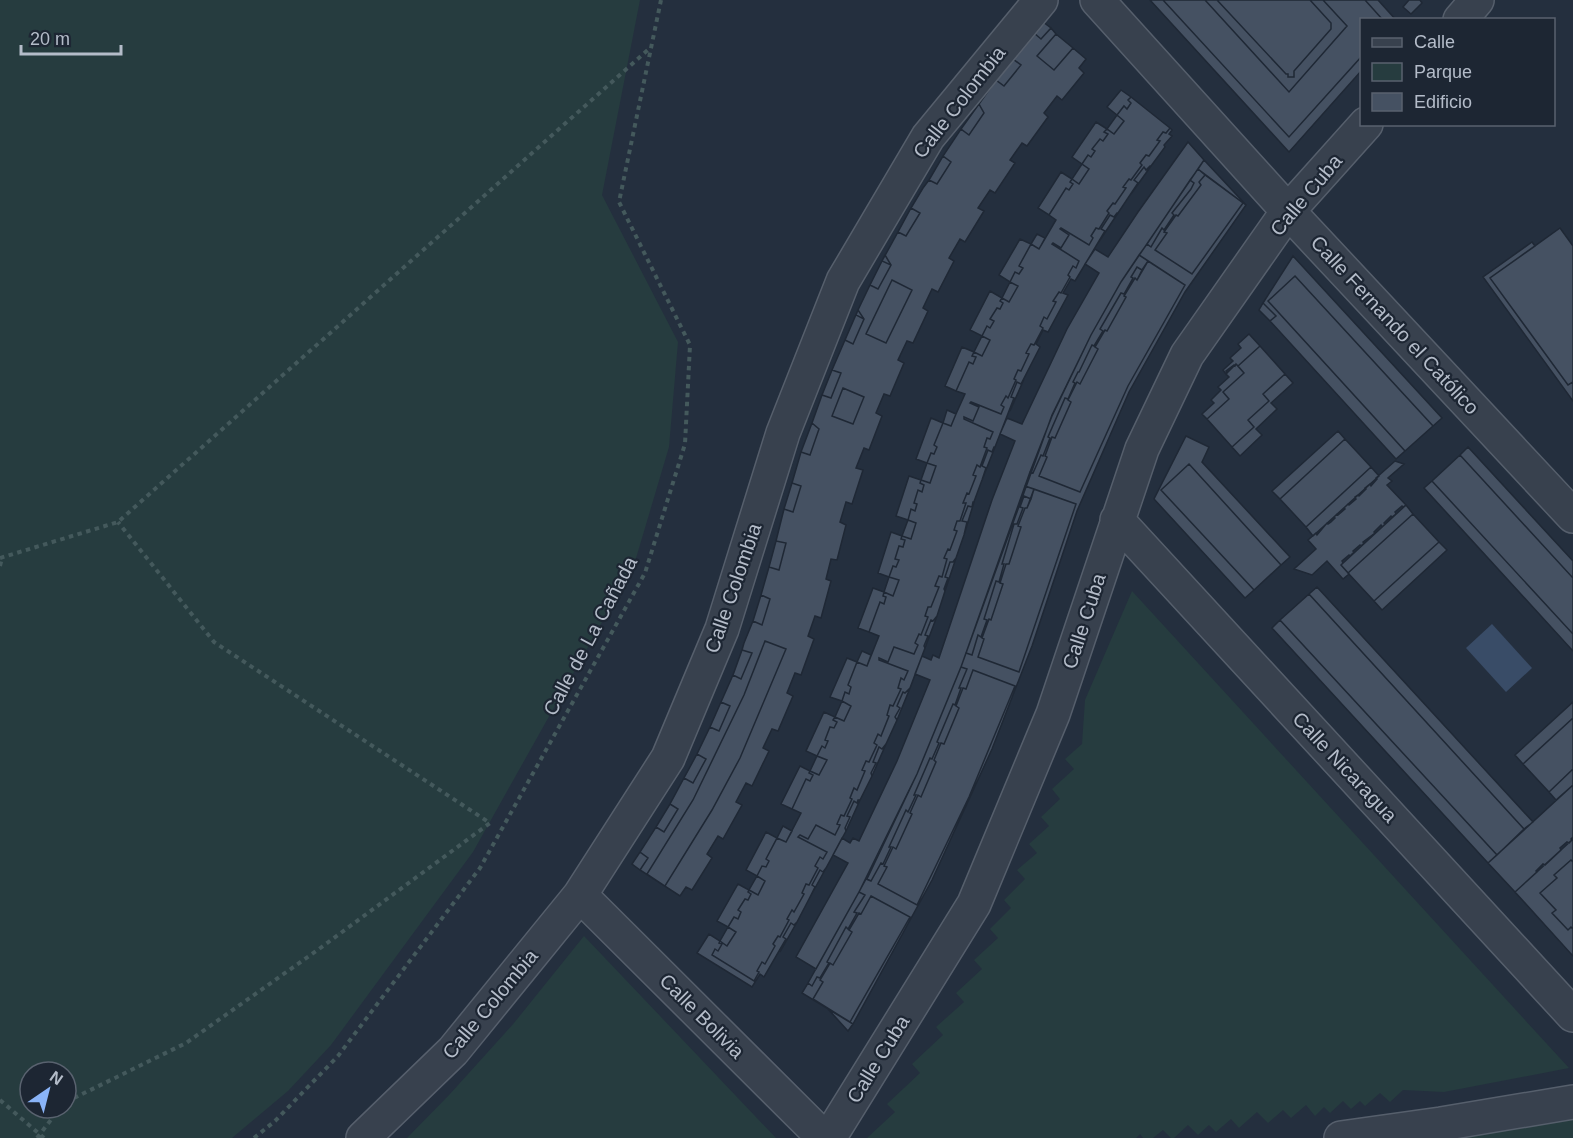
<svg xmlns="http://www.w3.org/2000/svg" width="1573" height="1138" font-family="Helvetica,sans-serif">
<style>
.green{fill:#263c3f;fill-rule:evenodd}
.water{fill:#394c67}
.building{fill:#455162;stroke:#1f2835;stroke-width:1.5}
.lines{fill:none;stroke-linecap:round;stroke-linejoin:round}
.minor-casing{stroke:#565f6c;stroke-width:36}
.path{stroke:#44595c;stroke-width:4;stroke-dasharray:4.5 4.5;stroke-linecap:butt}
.minor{stroke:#38414e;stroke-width:33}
.labels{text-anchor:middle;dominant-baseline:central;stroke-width:4.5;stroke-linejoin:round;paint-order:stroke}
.street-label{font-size:20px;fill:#b4bcc9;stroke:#1d2633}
</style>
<rect width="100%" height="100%" fill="#242f3e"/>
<path class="green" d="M0,0h640l-38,195 76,147 -9,105 -35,118 -161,287 -142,193 -43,46 -56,47h-232zM30,1072h36v36h-36z
M1132,591l437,477 -125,24 -41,-2 -13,12 -10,-9 -15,13 -5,-5 -9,8 -8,-8 -13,12 -6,-6 -9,9 -9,-11 -15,13 -8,-8 -15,13 -11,-11 -18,16 -8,-9 -15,13 -7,-7 -11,10 -10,-10 -14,13h-3l-8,-8 -10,8h-10l-3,-4 -4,4h-269l28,-26 -8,-8 33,-31 -8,-9 31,-29 -7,-8 28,-25 -8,-9 26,-24 -8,-9 24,-22 -8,-9 21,-21 -7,-8 21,-21 -8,-9 20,-17 -8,-9 20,-18 -8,-9 19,-18 -8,-10 22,-20 -9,-10 17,-15 3,-44z
M584,936l192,202h-369l43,-44 64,-71z
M1573,1115v23h-135z"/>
<path class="water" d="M1492,624l40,44 -26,24 -40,-44z"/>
<path class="building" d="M1150,0h13l126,137 73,-81v14l-73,82z
M1163,0h42l84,92 58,-66 -24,-26h42l18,20h-21v36l-73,81z
M1205,0h12l69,74h2v3h6v-6l37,-42v-6l-21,-23h13l24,26 -58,66z
M1217,0h93l21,23v6l-37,42v6h-6v-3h-2z
M1365,0h13l18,20h-13z
M1409,0h11l2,3 -11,11 -8,-7z
M1043,22l8,6 -10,11 -7,-6z
M1051,28l5,6 -19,22 17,14 19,-22 13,11 -7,9 5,5 -22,27 -5,-4 -13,17 4,4 -21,29 -5,-3 -12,17 5,3 -20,30 -5,-3 -12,18 6,3 -19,31 -5,-3 -11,19 5,3 -16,31 -6,-3 -9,19 5,3 -15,32 -6,-2 -9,19 6,3 -14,33 -6,-2 -8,19 6,3 -13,34 -5,-2 -8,20 7,2 -11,34 -6,-2 -6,20 6,3 -9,35 -6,-1 -5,20 5,2 -10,37 -6,-2 -7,20 6,3 -13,36 -6,-2 -8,20 6,3 -15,35 -6,-2 -9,19 6,3 -17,35 -6,-3 -10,19 6,3 -19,34 -5,-3 -11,18 5,4 -20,32 -6,-3 -6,9 -40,-26 8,-12 -8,-6 16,-25 8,5 14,-23 -8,-5 14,-26 9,5 13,-24 -9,-5 13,-27 9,4 11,-25 -9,-4 12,-27 8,4 11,-26 -10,-3 2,-7 9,-22 9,4 8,-26 -9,-4 8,-28 10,3 7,-27 -10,-2 8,-32 9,3 8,-26 -9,-3 9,-31 9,3 9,-26 -7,-6 10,-28 9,3 10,-25 -9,-3 13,-30 8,4 11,-25 -8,-4 2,-5 12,-25 8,4 13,-24 -9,-4 16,-29 8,4 14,-23 -9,-5 12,-20 6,-8 8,4 14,-22 -8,-6 18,-27 8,6 15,-22 -5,-9 17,-24 8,6 17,-21 -8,-6 21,-26 7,6z
M1056,34l17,14 -19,22 -17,-14z
M1013,59l8,6 -17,21 -8,-6z
M1121,90l10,7 -3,3 3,3 -4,6 -3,-3 -7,9 -10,-8z
M1131,97l39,31 -4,5 -3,-1 -6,8 3,1 -11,15 -3,-1 -6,8 2,2 -11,15 -2,-1 -6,8 3,1 -11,16 -2,-1 -6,8 2,2 -10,16 -3,-1 -5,8 2,2 -4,7 -28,-17 -1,1 9,6 -8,13 -8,-5 -1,1 27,17 -3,7 -3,-2 -5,9 2,2 -9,16 -2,-1 -6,9 3,1 -9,17 -3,-2 -4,9 3,2 -9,17 -3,-1 -5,9 3,1 -8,17 -3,-1 -4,9 2,1 -8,18 -2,-2 -5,9 3,2 -3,7 -30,-12 -1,1 9,4 -6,14 -9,-4v2l29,13 -3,7 -3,-1 -3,9 3,1 -7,19 -3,-2 -4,10 3,1 -7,18 -2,-1 -4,10h3l-6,18h-3l-3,9 3,1 -7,19 -2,-1 -4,9 3,1 -5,18 -3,-1 -4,10 4,1 -8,20h-3l-3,9 3,1 -7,18 -2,-1 -4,9 3,2 -4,9 -20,-7 -6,15 -9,-4v2l29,11 -4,9 -3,-2 -3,10 3,1 -8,17 -3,-1 -3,10 2,1 -8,20 -3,-2 -4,9 3,2 -8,17 -3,-1 -4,9 3,1 -8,19 -3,-2 -4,10 2,1 -8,17 -3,-1 -4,9 3,1 -5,10 -19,-10 -8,14 -8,-4 -2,2 29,15 -4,7 -3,-2 -5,9 3,2 -9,17 -3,-1 -4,9 2,1 -10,18 -2,-2 -5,9 2,1 -9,17 -2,-1 -5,8 2,2 -10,18 -3,-2 -5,9 2,1 -5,9 -42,-26 3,-6 3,2 4,-7 -3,-1 1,-2 7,5 9,-14 -8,-5 6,-10 4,2 3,-7 -3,-2 7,-11 3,1 3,-6 -3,-2 1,-2 9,5 7,-14 -8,-5 5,-10 4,1 3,-6 -3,-2 11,-21 9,4 15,-29 -9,-4 14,-30 4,2 3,-6 -4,-2 1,-2 9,4 8,-15 -10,-4 5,-10 3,2 3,-7 -3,-1 5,-13 4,1 3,-6 -4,-2 2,-3 9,4 7,-15 -9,-5 3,-9 4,2 2,-7 -3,-2 9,-23 10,4 12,-30 -10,-4 11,-30 4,2 2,-7 -3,-1 1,-4 9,4 6,-16 -10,-3 4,-11 3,1 3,-7 -4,-1 4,-13 4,1 2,-7 -4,-1 1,-3 9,3 5,-16 -8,-3 3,-11 4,2 2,-7 -3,-1 4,-13 4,2 2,-7 -4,-2 1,-3 9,3 6,-17 -9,-3 4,-10 3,1 3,-7 -3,-2 9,-22 8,3 5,-12 9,-20 -9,-3 13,-29 4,2 3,-7 -4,-1 2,-4 8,4 8,-16 -8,-4 5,-10 3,2 4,-7 -4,-2 7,-11 3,1 3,-6 -3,-2 2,-3 7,4 9,-16 -8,-4 5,-10 4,2 4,-6 -4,-2 12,-22 8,5 17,-29 -7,-5 17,-27 3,2 4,-6 -3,-2 2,-3 7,5 10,-15 -7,-5 6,-9 3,2 4,-6 -3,-2 8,-10 3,2 5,-7 -4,-2 3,-3 7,5 10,-13 -7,-6 7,-9 3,3 4,-6 -3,-3z
M979,104l5,9 -15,22 -8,-6z
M1117,115l7,6 -10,13 -7,-5z
M1096,122l11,7 -3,3 4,2 -5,7 -3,-2 -8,10 3,2 -4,6 -3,-2 -6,9 -10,-7z
M1170,128l2,2 -3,4 3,2 -8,9 1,2 -14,19 -5,4 -2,-3 -10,13 4,3 -20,30 -4,4 -4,-2 -9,14 4,2 -30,50 -4,-2 -8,14 5,2 -20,37 -5,-2 -7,14 4,3 -19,37 -4,-2 -6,15 3,1 -19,49 -3,5 -4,-2 -6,16 4,2 -4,12 -10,27 -4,-1 -6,15 5,1 -3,13 -8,23 -3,4h-3l-5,15 3,1 -4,11 1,2 -8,25 -4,5 -2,-1 -6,15 3,1 -4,10 1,2 -15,40 -5,5 -2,-1 -6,14 3,2 -5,9 2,3 -11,24 -4,5 -3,-2 -6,15 3,1 -5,10 1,3 -12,24 -3,3 -3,-2 -7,15 3,1 -5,11 1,3 -20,37 -3,4 -3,-2 -8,15 3,2 -6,12 -12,23 -3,3 -3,-2 -8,14 3,2 -22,38 -4,-3 -8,13 -55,-34 12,-19 11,7 -1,2 3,1 -4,7 -3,-2 -3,6 42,26 5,-9 -2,-1 5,-9 3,2 10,-18 -2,-2 5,-8 2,1 9,-17 -2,-1 5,-9 2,2 10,-18 -2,-1 4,-9 3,1 9,-17 -3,-2 5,-9 3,2 4,-7 -29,-15 2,-2 8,4 8,-14 19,10 5,-10 -3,-1 4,-9 3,1 8,-17 -2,-1 4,-10 3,2 8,-19 -3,-1 4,-9 3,1 8,-17 -3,-2 4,-9 3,2 8,-20 -2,-1 3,-10 3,1 8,-17 -3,-1 3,-10 3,2 4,-9 -29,-11v-2l9,4 6,-15 20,7 4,-9 -3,-2 4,-9 2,1 7,-18 -3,-1 3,-9h3l8,-20 -4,-1 4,-10 3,1 5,-18 -3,-1 4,-9 2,1 7,-19 -3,-1 3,-9h3l6,-18h-3l4,-10 2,1 7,-18 -3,-1 4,-10 3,2 7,-19 -3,-1 3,-9 3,1 3,-7 -29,-13v-2l9,4 6,-14 -9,-4 1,-1 30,12 3,-7 -3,-2 5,-9 2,2 8,-18 -2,-1 4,-9 3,1 8,-17 -3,-1 5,-9 3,1 9,-17 -3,-2 4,-9 3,2 9,-17 -3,-1 6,-9 2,1 9,-16 -2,-2 5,-9 3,2 3,-7 -27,-17 1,-1 8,5 8,-13 -9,-6 1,-1 28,17 4,-7 -2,-2 5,-8 3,1 10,-16 -2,-2 6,-8 2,1 11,-16 -3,-1 6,-8 2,1 11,-15 -2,-2 6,-8 3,1 11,-15 -3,-1 6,-8 3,1z
M1188,142l16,18 -83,122 -30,53 -39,80 -91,252 -44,107 -58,118 -43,77 -20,-12 52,-94 -15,-8 9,-17 8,5 3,-5 6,3 38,-80 33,-81 -15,-6 7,-18 9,4 2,-5 6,3 53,-158 23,-59 -15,-7 7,-16 15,6 45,-95 32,-56 -14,-9 10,-15 13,8 30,-45z
M943,156l8,6 -14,22 -8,-4z
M1204,160l42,45 -48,-36z
M1082,164l7,5 -10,15 -7,-5z
M1150,166h1l-20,28 7,-11 -4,-3 10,-13 2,3z
M1198,169l7,6 -6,7 2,3 -23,31 -2,-1 -12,17 3,1 -12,17 37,24 51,-71 3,2 -61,87 -56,100 -52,119 -45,135 -40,103 -60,131 -79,144 -51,-31 6,-10 4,3 5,-9 3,1 9,-15 -2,-1 19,-35 2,2 9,-16 -3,-1 11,-17 -6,-3 7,-13 5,2 10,-18 2,1 8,-17h-2l17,-37 2,2 8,-17h-2l16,-37 2,1 7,-16 -2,-1 16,-38 2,1 6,-17h-2l8,-19 -6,-2 5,-14 6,2 6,-20 3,2 6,-17 -3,-1 12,-38 3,1 5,-18h-2l12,-40h3l6,-16 -3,-1 4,-11 7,3 -4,9h-2l-7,18 3,1 -12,37h-3l-6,19 3,1 -12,36 -2,-1 -7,19 2,1 -6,18 41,15 57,-168 -51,-18 5,-14 3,1 8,-18 2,1 7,-18 -2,-1 17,-39 3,1 7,-16 -2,-1 5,-10h1l13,-27 2,1 9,-15 -3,-2 21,-36 3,1 9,-16 -2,-1 6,-10 5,3 -5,10 -2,-2 -11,18 2,1 -19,34 -2,-1 -10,17 3,2 -18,35 -3,-2 -9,18 3,2 -16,36 -3,-1 -7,19 2,1 -8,19 41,16 48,-106 57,-101 -46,-30 8,-11 4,3 11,-19 2,2 10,-15 -2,-2 19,-24 3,-6 -4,-3z
M1061,172l11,7 -2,3 3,2 -4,6 -3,-2 -17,27 -11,-7z
M1205,175l38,28 -51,71 -37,-24 12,-17 -3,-1 12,-17 2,1 23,-31 -2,-3z
M1190,180l4,3 -3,6 -19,24 2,2 -10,15 -2,-2 -11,19 -4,-3z
M911,208l9,5 -14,23 -8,-4z
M1117,213h1l-20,30 7,-12 -4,-2 9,-14 4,2z
M1560,228l13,18v136l-5,3 -78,-107z
M1037,234l8,4 -6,11 -8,-5z
M1020,239l11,5 -12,22 4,2 -4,6 -4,-2 -5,10 -11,-7z
M1532,242l3,4 -45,32 78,107 5,-3v19l-90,-124z
M885,255l6,10 -13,24 -8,-4z
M1139,255l9,6 -6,9 -5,-3 -6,10 2,1 -9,16 -3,-1 -15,26 -6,10 3,2 -9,15 -2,-1 -13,27h-1l-5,10 2,1 -7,16 -3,-1 -17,39 2,1 -7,18 -2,-1 -8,18 -3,-1 22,-56 39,-81 30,-53z
M1293,256l149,162 -9,8 -138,-150 -27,25 137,150 -9,8 -126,-138 6,-5 -13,-13z
M1148,261l37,24 -57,101 -48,106 -41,-16 8,-19 -2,-1 7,-19 3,1 16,-36 -3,-2 9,-18 3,2 18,-35 -3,-2 10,-17 2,1 19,-34 -2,-1 11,-18 2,2z
M1295,276l138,150 -28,25 -137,-150z
M892,280l20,10 -26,53 -20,-9z
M1010,282l8,4 -9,16 -7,-4z
M990,291l12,7 -2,3 3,2 -3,6 -3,-1 -7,11 4,2 -4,7 -3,-2 -5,10 -12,-6z
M1263,303l13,13 -6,5 -11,-11z
M858,310l6,9 -11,25 -8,-4z
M1249,334l11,12 -22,20 -2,-2 -1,2 -1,-1 -8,6 1,2 -1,1 -3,-4 10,-9 -3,-3 11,-10 -3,-4z
M982,336l8,4 -8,16 -8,-4z
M1260,346l25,28 -22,20 6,7 -21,19 6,7 -22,20 -25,-28 22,-20 -6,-7 21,-19 -6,-7z
M962,347l12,5 -2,4 4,1 -3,7 -4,-2 -13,29 -11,-5z
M1236,364l8,9 -21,19 6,7 -22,20 -5,-5 12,-11 -3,-3 10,-10 -3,-3 11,-10 -3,-3z
M832,370l9,3 -10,25 -9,-3z
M1285,374l8,9 -22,20 6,6 -21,20 6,6 -22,21 -8,-9 22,-20 -6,-7 21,-19 -6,-7z
M1024,379l-14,32 4,-13 -3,-1 6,-15 4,2z
M843,388l21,9 -11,27 -21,-8z
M947,410l9,4 -5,12 -8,-3z
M931,418l12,5 -9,22 3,2 -3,7 -3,-1 -4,10 -11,-4z
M812,423l7,6 -9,26 -9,-3z
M1338,431l7,8 -65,60 -8,-8z
M1186,436l23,11 -7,15 88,95 -9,8 -92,-101 -28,26 93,100 -9,8 -91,-99z
M1345,439l26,28 -65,60 -26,-28z
M994,447h1l-13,33 4,-12 -4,-2 6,-16 4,2z
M1468,447l105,114v17l-113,-123z
M1460,455l113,123v56l-141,-153z
M1395,461l9,3 -16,14 4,3 -5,4 19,20 -3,2 -1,-1 -7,6 1,2 -4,3 -1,-1 -7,7 1,1 -3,3 -1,-2 -7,7 1,1 -12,9 1,1 -3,3 -1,-1 -7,6 1,1 -4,4 -1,-1 -7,6 1,2 -2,2 8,9 -6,5 -16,-18 -15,14 -18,-6 22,-20 -8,-9 8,-7 1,2 10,-12 1,1 3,-2 4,-4 -1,-1 3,-3 1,1 7,-6 -1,-1 4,-4 1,1 7,-6 -1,-2 3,-2 1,1 7,-7 -1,-1 5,-4 1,2 6,-7 -1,-1z
M927,463l9,3 -6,17 -9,-3z
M1189,464l92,101 -27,25 -93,-100z
M1371,467l8,9 -66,60 -7,-9z
M909,476l12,4 -1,3 4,2 -2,7 -4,-2 -4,13 3,1 -2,7 -4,-2 -3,11 -12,-4z
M1432,481l141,153v17l-149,-163z
M792,483l9,3 -8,26 -9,-3z
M1025,486l9,3 -3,10 -7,-3 -4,11 3,1 -6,16h-3l-12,40h2l-5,18 -3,-1 -12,38 3,1 -6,17 -3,-2 -6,20 -6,-2z
M1034,489l42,15 -57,168 -41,-15 6,-18 -2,-1 7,-19 2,1 12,-36 -3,-1 6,-19h3l12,-37 -3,-1 7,-18h2z
M973,502h1l-10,33 3,-13 -5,-1 6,-15 4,1z
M1406,505l7,9 -65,59 -7,-8z
M1413,514l26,28 -65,59 -26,-28z
M908,520l8,3 -5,16 -9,-3z
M891,532l11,4 -1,3 4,1 -2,7 -4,-1 -4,13 4,1 -3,7 -3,-1 -4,11 -11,-4z
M776,541l10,2 -7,27 -10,-3z
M1439,542l8,8 -65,60 -8,-9z
M956,558l-11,33 -1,-2 4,-11 -3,-1 5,-15h3z
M889,577l10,3 -6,16 -9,-4z
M1317,587l216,235 -9,7 -215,-235z
M873,588l11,4 -1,4 3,1 -2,7 -4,-2 -11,30 -11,-4z
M1309,594l215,235 -27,26 -217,-235z
M761,595l9,4 -8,26 -9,-4z
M937,616l-12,32 -1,-2 4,-10 -3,-1 6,-15 2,1z
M1280,620l217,235 -9,8 -216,-235z
M765,641l21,8 -46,109 -28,52 -47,76 -18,-12 46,-74 51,-105z
M742,650l10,3 -11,26 -8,-4z
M862,651l9,4 -4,11 -10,-4z
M847,658l10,4 -9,23 3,2 -2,7 -4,-2 -3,9 -12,-4z
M961,667l6,2 -8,19h2l-6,17 -2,-1 -16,38 2,1 -7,16 -2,-1 -16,37h2l-8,17 -2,-2 -17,37h2l-8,17 -2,-1 -10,18 -4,-2 50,-105z
M973,670l42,16 -46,111 -52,108 -39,-21 9,-17 -3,-1 9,-19 3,2 16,-35 -2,-1 8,-18 3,2 15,-35 -2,-2 7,-17 3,1 15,-36 -3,-2 7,-18 3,1z
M910,688l-13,32 -2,-3 5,-9 -3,-2 6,-14 2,1z
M842,701l9,5 -7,15 -9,-4z
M721,702l9,4 -11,25 -9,-4z
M1573,702v16l-50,46 -8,-9z
M824,712l11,5 -2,3 4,2 -3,6 -4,-1 -5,13 3,1 -3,7 -3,-2 -5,10 -11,-5z
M1573,718v51l-24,23 -26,-28z
M886,744l-14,32 -1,-3 5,-10 -3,-1 6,-15 3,2z
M697,754l9,5 -13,24 -9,-5z
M817,756l10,4 -8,15 -9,-4z
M800,766l10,5 -1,2 4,2 -3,6 -4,-2 -14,30 -11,-5z
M1573,769v16l-17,15 -7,-8z
M1573,785v52l-2,2 1,1 -3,3 -2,-1 -7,6 1,2 -16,15 -2,-1 -7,7 1,1 -22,20 -27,-29z
M858,800h2l-14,31 -1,-3 5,-11 -3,-1 7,-15 3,2z
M670,804l8,5 -14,23 -8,-5z
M783,826l9,5 -6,11 -9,-4z
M766,832l11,6 -11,21 3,2 -3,6 -4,-1 -5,10 -11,-6z
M1573,839v117l-58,-64z
M640,852l8,6 -8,12 -8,-6z
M1571,860l2,2v67l-2,-2 -3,3 -16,-17 4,-3 -16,-17 17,-15 -3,-3z
M826,868l-17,31 6,-12 -3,-2 8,-15 3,2z
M757,876l8,5 -7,14 -9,-5z
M738,884l11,6 -1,2 3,2 -3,6 -3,-1 -7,11 3,2 -3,7 -4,-2 -6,10 -11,-6z
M859,892l6,3 -11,17 3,1 -9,16 -2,-2 -19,35 2,1 -9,15 -3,-1 -5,9 -4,-3z
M871,896l39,21 -60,105 -37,-23 10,-17 -3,-2 10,-17 3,2 19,-33 -3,-2 10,-17 2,1z
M797,922l-17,30 6,-13 -3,-2 8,-14 3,2z
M728,927l8,5 -9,14 -7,-5z
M828,1009l25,15 -5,7z"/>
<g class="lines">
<g class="minor-casing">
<path id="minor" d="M1097,0l191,211 285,305
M1460,20l17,-20
M1117,520l456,495
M580,895l244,243
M363,1138l90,-87 127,-156 88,-137 54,-129 61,-196 60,-152 85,-144 113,-137
M829,1138l145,-234 79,-190 89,-265 45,-94 101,-144 78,-87
M1341,1138l100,-14 132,-22"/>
</g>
<path class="path" d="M0,558l118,-36 532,-474
M0,566l2,-8
M0,1100l44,38
M66,1102l120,-59 133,-94 171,-126 -276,-181 -96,-120
M37,1138l23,-30
M254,1138l21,-17 63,-65 142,-188 165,-295 40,-129 5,-99 -71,-143 42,-202"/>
<use href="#minor" class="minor"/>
</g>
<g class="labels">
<g class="street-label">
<text transform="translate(959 102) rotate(-52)">Calle Colombia</text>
<text transform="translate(1306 195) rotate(-50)">Calle Cuba</text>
<text transform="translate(1395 325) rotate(47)">Calle Fernando el Católico</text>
<text transform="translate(733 588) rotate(-71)">Calle Colombia</text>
<text transform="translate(1084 621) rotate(-72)">Calle Cuba</text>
<text transform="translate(590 636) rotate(-62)">Calle de La Cañada</text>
<text transform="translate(1345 767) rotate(47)">Calle Nicaragua</text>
<text transform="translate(490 1004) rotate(-50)">Calle Colombia</text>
<text transform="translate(702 1016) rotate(45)">Calle Bolivia</text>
<text transform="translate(878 1059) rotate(-58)">Calle Cuba</text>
</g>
</g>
<rect x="1360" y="18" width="195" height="108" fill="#1d2633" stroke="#59626f" stroke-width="1.5"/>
<rect x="1372" y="38" width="30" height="9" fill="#38414e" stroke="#59626f" stroke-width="1.5"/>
<text x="1414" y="48" font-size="18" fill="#b4bcc9">Calle</text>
<rect x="1372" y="63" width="30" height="18" fill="#263c3f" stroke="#59626f" stroke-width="1.5"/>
<text x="1414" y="78" font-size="18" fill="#b4bcc9">Parque</text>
<rect x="1372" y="93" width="30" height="18" fill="#455162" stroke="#59626f" stroke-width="1.5"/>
<text x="1414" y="108" font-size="18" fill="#b4bcc9">Edificio</text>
<g transform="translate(48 1090) rotate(35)"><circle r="28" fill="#1d2633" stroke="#59626f" stroke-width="1.5"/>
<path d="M0-4.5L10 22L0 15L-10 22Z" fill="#8ab4f8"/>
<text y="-9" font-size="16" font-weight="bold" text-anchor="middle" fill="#b4bcc9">N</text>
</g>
<path d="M21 45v9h100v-9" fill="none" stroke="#b4bcc9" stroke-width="3"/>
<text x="30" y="45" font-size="18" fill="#b4bcc9" stroke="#1d2633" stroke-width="4.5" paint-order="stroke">20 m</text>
</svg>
